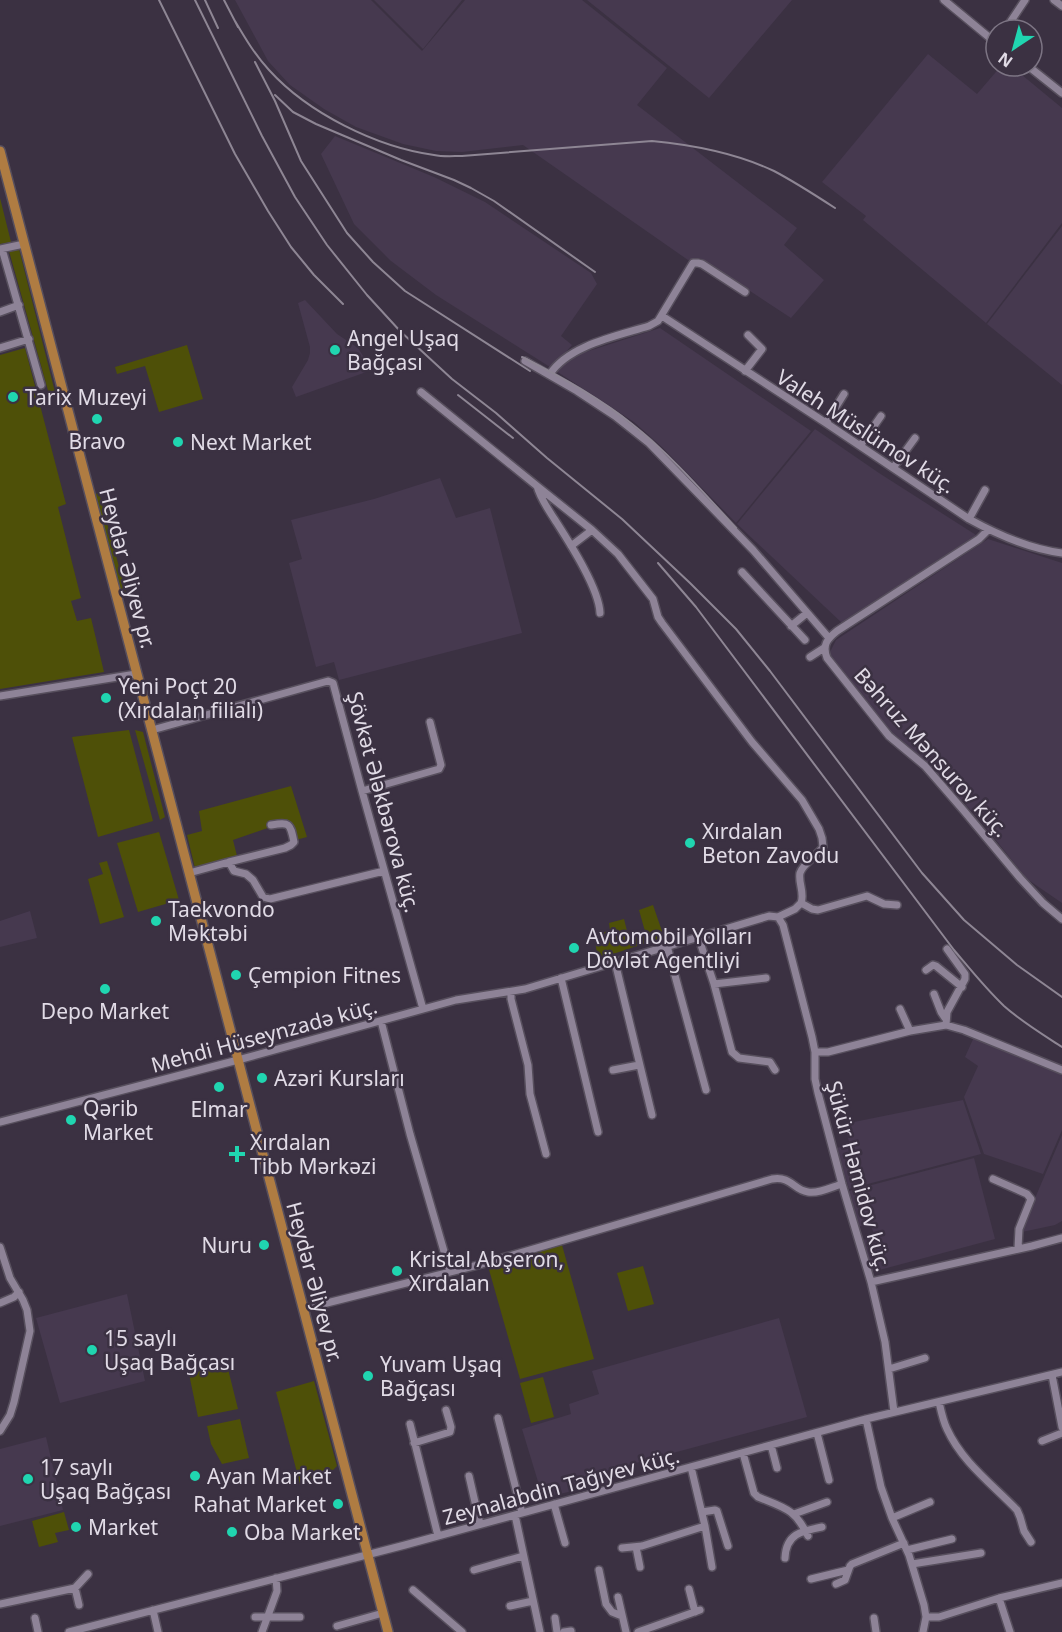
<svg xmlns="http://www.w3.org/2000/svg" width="1062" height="1632" font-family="'Noto Sans',sans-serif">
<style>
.built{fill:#46394f}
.green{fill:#4e5008}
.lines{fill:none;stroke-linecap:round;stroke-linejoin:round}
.minor-casing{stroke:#574f5d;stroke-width:10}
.major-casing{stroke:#574f5d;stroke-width:12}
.minor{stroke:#8e8397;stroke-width:7}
.major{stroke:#af7c42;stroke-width:9}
.rail{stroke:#8e8694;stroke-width:2}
.poi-dot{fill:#20d5b0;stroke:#3b3142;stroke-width:2}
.labels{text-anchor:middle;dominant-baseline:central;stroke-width:5;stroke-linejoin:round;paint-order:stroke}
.poi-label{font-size:21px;fill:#e1dbe6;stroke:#3b3142;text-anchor:start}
.street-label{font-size:21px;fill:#e1dbe6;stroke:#3b3142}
</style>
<rect width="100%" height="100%" fill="#3b3142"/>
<path class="built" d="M235,0h136l51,51 43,-51h117l85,68 -30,37 160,123 -13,17 40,35 -33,38 -91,-60 -12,2 -165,-115 -61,7 -26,-1 -33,-7 -47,-17 -32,-18 -34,-24 -22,-24z
M374,0h88l-39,49z
M587,0h205l-83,98z
M928,54l49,40 24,-28h10l51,42v115l-76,100 -123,-103 3,-4 -44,-34z
M335,136l99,41 51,25 106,71 6,11 -36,52 11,9 -6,7 -16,15 -114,-72 -45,-34 -37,-37 -33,-70z
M1062,226v159l-75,-61z
M305,300l32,34 21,14 14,22 -76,27 -4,-10 16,-27 2,-7v-6l-12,-44z
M660,328l151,103 -75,92 -73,-75 -29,-26 -78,-51 14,-14z
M815,429l64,44 97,62 -134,88 -105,-99z
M440,478l16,40 34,-10 32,125 -183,47 -5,-18 -18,5 -27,-104 13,-4 -11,-39 83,-21z
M988,539l74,24v340l-35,-24 -48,-60 -59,-63 -26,-20 -65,-82 7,-14z
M30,911l7,27 -37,9v-26z
M974,1037l88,38v55l-19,44 -59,-20 -20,-57 14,-31 -13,-9z
M963,1100l18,54 -132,35 -13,-41 14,-3 -6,-21z
M1062,1135v86l-7,4 -33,7 -1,-1z
M974,1158l21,81 -123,33 -9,-32 11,-4 -1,-5 -2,-4 -13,-1 -9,-35z
M127,1294l18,87 -85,22 -24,-85z
M779,1318l28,99 -201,54 4,11 -67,16 -21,-69 49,-15 -2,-10 30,-10 -7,-23z
M46,1437l17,73 -63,16v-77z"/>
<path class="green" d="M0,198l11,44 -11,2z
M19,249l36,143 -6,2 -40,-143z
M187,345l16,54 -44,13 -14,-46 -28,8 -2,-7z
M25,348l41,156 -8,3 23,91 -10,3 6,20 14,-3 13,54 -104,17v-334z
M99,493l27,100 -4,1 -27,-100z
M129,730l24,91 -55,16 -26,-100z
M135,730l8,2 22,85 -5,3z
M291,786l16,51 -15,4 -7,-19 -52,18 4,16 -42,12 -8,-33 15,-4 -3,-20z
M159,832l20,68 -41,12 -21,-69z
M107,861l17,56 -24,7 -12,-45 15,-5 -4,-11z
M653,905l11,32 -66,22 -4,-23 16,-6 -1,-7 15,-4 5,20 17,-4 -7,-25z
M562,1245l32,114 -74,20 -32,-113z
M643,1266l11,38 -26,7 -11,-38z
M227,1365l11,44 -40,8 -9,-43z
M543,1377l11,40 -23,6 -11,-40z
M314,1381l23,85 -13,13 -24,5 -24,-92z
M240,1419l9,39 -27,6 -11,-20 -4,-18z
M64,1512l5,18 -14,3 3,9 -19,5 -7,-26z"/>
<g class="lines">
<g class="minor-casing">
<path id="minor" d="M944,0l52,43
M1054,0l8,6
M1005,30l20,-30
M1028,66l34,27
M0,249l24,-5
M2,249l39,136
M0,312l19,-7
M662,316l164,107 143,96c29,16 60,30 93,34
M0,348l29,-9
M525,361l52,30 38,25 34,27 104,107 76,88
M745,371l17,-22 -14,-14
M550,374c19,-29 67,-38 99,-48l9,-5 35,-58h5l4,1 43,28
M421,392l116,94c3,12 11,23 18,34 14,22 44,68 45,93
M826,423l18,-29
M860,446l21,-30
M893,468l22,-30
M537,486l55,44 26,24 35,45 5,18 4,6 90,119 50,58 17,29 3,9 1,9c-6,9 -20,16 -23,26 -2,10 5,20 1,30l-6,6 -17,8
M969,519l16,-29
M988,530l-9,9 -142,92c-10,8 -15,14 -10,27l62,78 36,30 39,45 56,67 23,25 19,16
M571,546l21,-16
M742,572l63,68
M791,626l16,-13
M810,657l14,-9
M0,696l136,-22
M152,730l176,-49 5,2 29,108 61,218
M362,791l77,-22 2,-4 -11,-43
M229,862l56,-14 6,-3 3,-3c-4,-19 -4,-20 -23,-17
M189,873l40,-11 5,9 12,3 7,6 10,17 7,2 114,-28
M801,903l11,6 6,1 49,-14 17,8 13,1
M778,917l5,8 29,112 3,15v27l3,14 24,91 29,98 14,60 9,70
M698,936l16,48 18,68 7,6 31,4 5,8
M667,946l39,144
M615,962l37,153
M926,970l7,-5 3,1 26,21
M561,978l37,154
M714,984l52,-6
M511,992v7l17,66 2,29 16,60
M934,994l7,18 4,6
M900,1009l10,22
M381,1021l29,113 40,138
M946,1025l1,-13 18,-33v-5l-18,-25
M815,1052h13l82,-21 36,-6 18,5 98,40
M613,1070l26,-5
M0,1122l238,-62 218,-60 69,-11 244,-73 9,1
M993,1179l34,15 4,5 -12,30 -1,19
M0,1247l10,31 13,22 4,10 3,21 -16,71 -4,13 -10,16
M871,1282l161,-36 30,-8
M0,1303l14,-6 5,-5
M303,1309l179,-45 290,-85c20,-3 21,11 36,13 10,2 24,-5 34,-8
M889,1369l36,-11
M1052,1375l10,52
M939,1402c2,9 4,19 8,27 15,33 45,55 70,81l3,7 4,14 7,11
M498,1418l24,95
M866,1419l15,68 11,31 17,37 15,50 2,12 -3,15
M410,1424l28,112
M817,1433l12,47
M1042,1441l20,-8
M414,1443l36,-11 1,-5 -5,-17
M771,1445l6,23
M743,1453l11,40 4,4c27,11 37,12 50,39
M691,1467l14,59 7,41
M469,1476l11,48
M554,1504l11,39
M702,1512l13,-2 2,1 11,35
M794,1514l33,-12
M515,1515l25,117
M892,1518l38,-16
M636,1547l4,20
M622,1548l20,-2 63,-20
M907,1550l45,-11
M785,1558c1,-24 16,-27 37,-31
M912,1564l69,-11
M474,1570l49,-14
M599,1570l7,34 6,8 10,4
M811,1579l37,-9
M836,1584l9,-4 5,-14 2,-2 52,-21
M689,1589l6,23
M413,1590l49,42
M618,1597l8,35
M999,1598l11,34
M0,1604l75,-16
M79,1605l-4,-17 13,-14
M510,1606l23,-5
M153,1610l5,22
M255,1617h45
M926,1617h13l60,-19 63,-15
M35,1618l3,14
M555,1618l2,14
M874,1618l2,14
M337,1626l46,-13
M69,1632l336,-87 461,-126 196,-47
M262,1632l15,-41 -1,-13
M564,1632l7,-1
M638,1632l62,-22"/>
</g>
<g class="major-casing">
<path id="major" d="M0,151l388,1481"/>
</g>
<use href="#minor" class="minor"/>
<use href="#major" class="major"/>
<path class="rail" d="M159,0l76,154 33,57 23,36 23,28 29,29
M195,0l67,136 33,61 32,48 40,50 33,36 52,48 44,34 51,45 75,61 68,64 46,46 34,42 152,202 42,47 53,45 45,32
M205,0l13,28
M224,0l14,27
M235,21c10,17 20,34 34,49 39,43 107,77 165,85 9,2 19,1 28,1l190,-15c42,4 84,12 122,30 21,11 41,24 61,37
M255,62l20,39 26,60 46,72 26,29 32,29 125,80
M275,95l18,17 23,12 85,36 53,20 17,8 23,13 101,71
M522,357c38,19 76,40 110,67 38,30 71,68 104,104
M458,395l55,43
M658,563l38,44 258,343c16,19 32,39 50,56 18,16 38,28 58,41"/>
</g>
<g class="poi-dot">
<circle cx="335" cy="350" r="6"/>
<circle cx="13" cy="397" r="6"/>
<circle cx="97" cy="419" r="6"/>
<circle cx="178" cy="442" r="6"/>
<circle cx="106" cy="698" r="6"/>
<circle cx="690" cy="843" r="6"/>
<circle cx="156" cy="921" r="6"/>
<circle cx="574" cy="948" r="6"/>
<circle cx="236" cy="975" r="6"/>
<circle cx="105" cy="989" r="6"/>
<circle cx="262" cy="1078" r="6"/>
<circle cx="219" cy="1087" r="6"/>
<circle cx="71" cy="1120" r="6"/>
<path d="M234 1145h6v6h6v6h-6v6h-6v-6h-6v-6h6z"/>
<circle cx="264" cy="1245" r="6"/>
<circle cx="397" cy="1271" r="6"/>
<circle cx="92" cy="1350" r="6"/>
<circle cx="368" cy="1376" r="6"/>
<circle cx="195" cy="1476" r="6"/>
<circle cx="28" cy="1479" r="6"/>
<circle cx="338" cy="1504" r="6"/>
<circle cx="76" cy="1527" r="6"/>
<circle cx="232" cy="1532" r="6"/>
</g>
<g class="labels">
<g class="poi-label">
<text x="347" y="338">Angel Uşaq<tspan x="347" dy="24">Bağçası</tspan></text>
<text x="25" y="397">Tarix Muzeyi</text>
<text x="97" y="441" text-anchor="middle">Bravo</text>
<text x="190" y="442">Next Market</text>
<text x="118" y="686">Yeni Poçt 20<tspan x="118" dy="24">(Xırdalan filialı)</tspan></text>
<text x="702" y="831">Xırdalan<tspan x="702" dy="24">Beton Zavodu</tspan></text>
<text x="168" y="909">Taekvondo<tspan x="168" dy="24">Məktəbi</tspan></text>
<text x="586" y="936">Avtomobil Yolları<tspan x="586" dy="24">Dövlət Agentliyi</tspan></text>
<text x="248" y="975">Çempion Fitnes</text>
<text x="105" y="1011" text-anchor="middle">Depo Market</text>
<text x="274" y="1078">Azəri Kursları</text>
<text x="83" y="1108">Qərib<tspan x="83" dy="24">Market</tspan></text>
<text x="219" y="1109" text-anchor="middle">Elmar</text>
<text x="250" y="1142">Xırdalan<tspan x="250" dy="24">Tibb Mərkəzi</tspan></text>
<text x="252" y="1245" text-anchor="end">Nuru</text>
<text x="409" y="1259">Kristal Abşeron,<tspan x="409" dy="24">Xırdalan</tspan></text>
<text x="104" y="1338">15 saylı<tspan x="104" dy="24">Uşaq Bağçası</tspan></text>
<text x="380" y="1364">Yuvam Uşaq<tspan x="380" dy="24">Bağçası</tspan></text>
<text x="40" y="1467">17 saylı<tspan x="40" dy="24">Uşaq Bağçası</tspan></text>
<text x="207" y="1476">Ayan Market</text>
<text x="326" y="1504" text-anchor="end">Rahat Market</text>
<text x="88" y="1527">Market</text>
<text x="244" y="1532">Oba Market</text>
</g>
<g class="street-label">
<text transform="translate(866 431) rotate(33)">Valeh Müslümov küç.</text>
<text transform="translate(128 568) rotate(75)">Heydər Əliyev pr.</text>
<text transform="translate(932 752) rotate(48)">Bəhruz Mənsurov küç.</text>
<text transform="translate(384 802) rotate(75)">Şövkət Ələkbərova küç.</text>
<text transform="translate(264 1035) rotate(-15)">Mehdi Hüseynzadə küç.</text>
<text transform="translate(859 1176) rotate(75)">Şükür Həmidov küç.</text>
<text transform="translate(315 1282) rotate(75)">Heydər Əliyev pr.</text>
<text transform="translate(561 1486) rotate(-15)">Zeynalabdin Tağıyev küç.</text>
</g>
</g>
<g transform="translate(1014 48) rotate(216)"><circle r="28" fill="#3b3142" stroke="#7d7584" stroke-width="1.5"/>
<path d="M0-4.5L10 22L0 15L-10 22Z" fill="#20d5b0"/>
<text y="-9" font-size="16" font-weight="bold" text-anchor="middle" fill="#e1dbe6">N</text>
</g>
</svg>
